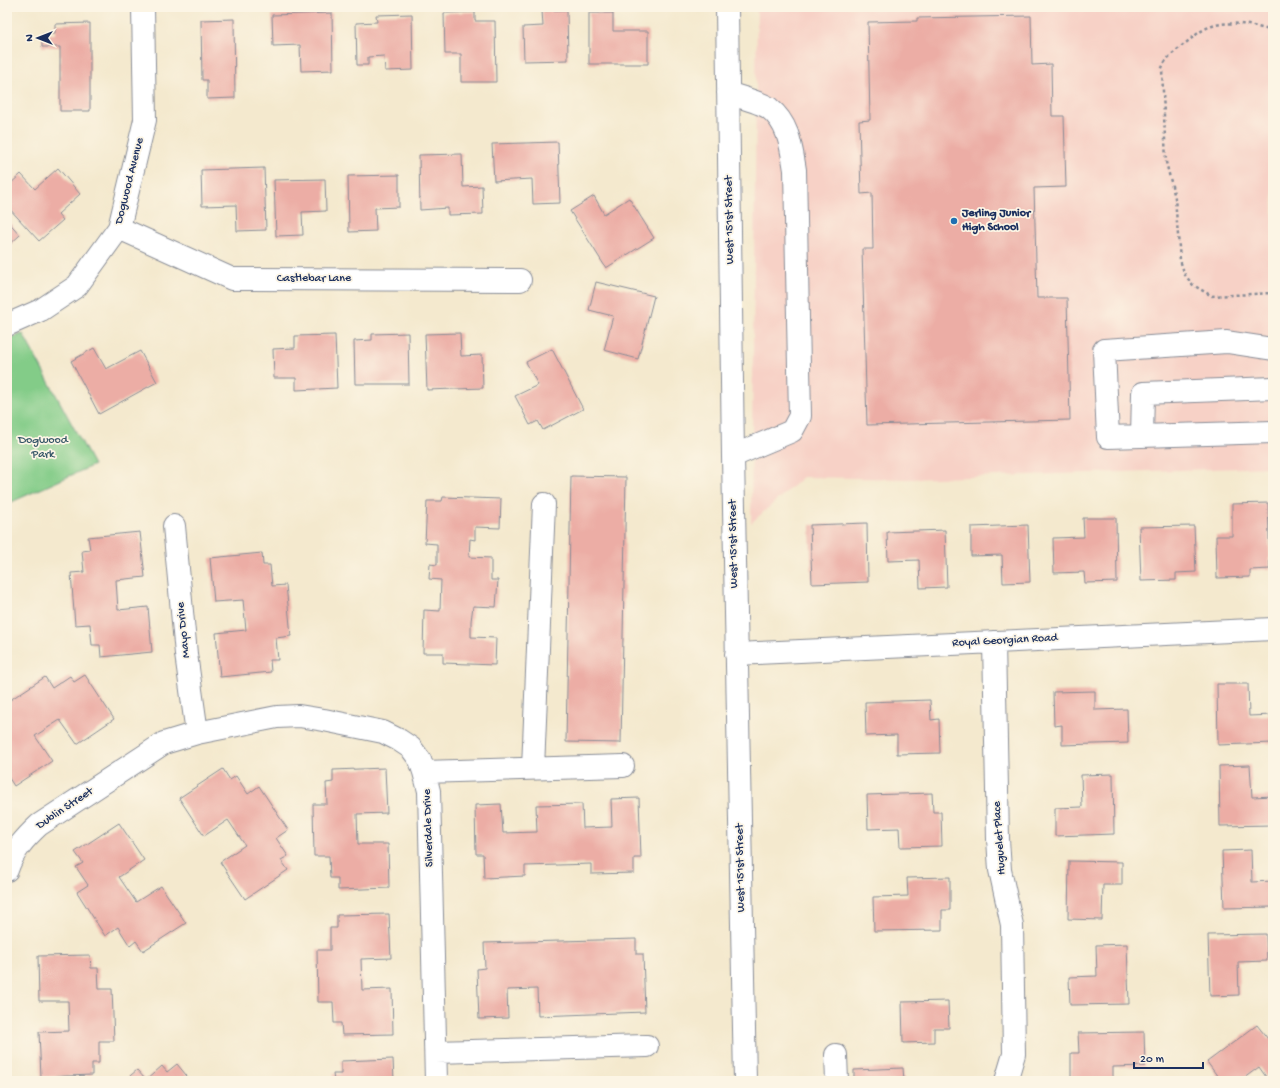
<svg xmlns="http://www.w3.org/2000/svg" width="1280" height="1088" font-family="'Gochi Hand',sans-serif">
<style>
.built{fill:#f7d1c6}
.green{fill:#83cc88;stroke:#4f7e73}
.building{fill:#ecada5}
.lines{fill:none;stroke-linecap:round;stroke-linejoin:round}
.minor-casing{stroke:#888c96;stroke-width:24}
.path{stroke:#888c96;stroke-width:2.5;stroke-dasharray:3 3;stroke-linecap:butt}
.minor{stroke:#fff;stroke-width:22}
.poi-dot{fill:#1f6fb2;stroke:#fcf5e5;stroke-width:1.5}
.labels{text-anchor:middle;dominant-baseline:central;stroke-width:3.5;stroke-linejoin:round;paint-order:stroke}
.street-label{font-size:12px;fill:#1b2f5e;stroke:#fcf5e5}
.poi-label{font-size:12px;font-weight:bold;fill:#1b2f5e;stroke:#fcf5e5;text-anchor:start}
.park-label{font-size:12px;fill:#355668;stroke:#fcf5e5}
</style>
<rect width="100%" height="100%" fill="#fcf5e5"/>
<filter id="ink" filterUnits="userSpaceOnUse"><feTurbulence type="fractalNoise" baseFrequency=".025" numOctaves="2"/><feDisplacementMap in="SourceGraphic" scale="8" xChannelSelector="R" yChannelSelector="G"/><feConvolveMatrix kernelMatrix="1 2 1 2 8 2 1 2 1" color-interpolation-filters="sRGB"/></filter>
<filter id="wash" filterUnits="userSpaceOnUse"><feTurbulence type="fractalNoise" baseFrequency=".012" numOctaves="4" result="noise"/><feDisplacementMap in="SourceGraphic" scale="16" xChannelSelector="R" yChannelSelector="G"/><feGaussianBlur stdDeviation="0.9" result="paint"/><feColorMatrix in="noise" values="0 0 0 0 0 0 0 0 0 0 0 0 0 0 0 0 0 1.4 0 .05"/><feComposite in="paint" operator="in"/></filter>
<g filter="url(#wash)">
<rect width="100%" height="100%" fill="#f4e9ce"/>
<path class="built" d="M757,7h516v460l-365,12 -105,-2 -52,46z"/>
<path class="green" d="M23,334l71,131 -87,39v-165z"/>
<g id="blocks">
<path class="building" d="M567,10l1,50 -44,1 -1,-34 20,-1 -1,-15z
M475,12v9h20l1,61h-35v-28h-16l-1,-41z
M332,13l1,57 -32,1 -1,-26 -27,1 -1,-31z
M589,13h24v18h35v33h-59z
M412,14l1,56 -28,1 -1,-15 -16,1v8h-11l-1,-42 21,-1 -1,-7z
M1031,16l1,49 19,-1 1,52h12l2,71 -32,1 3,110h30l3,122 -203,5 -5,-176h11l-1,-56 -11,1 -2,-73 11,-1 -2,-98 49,-1v-3z
M234,19l1,79 -28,1v-19h-5l-1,-60z
M90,23v88h-30v-64h-18v-13h13v-10z
M558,142l2,61 -27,1 -1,-25 -38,2 -2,-37z
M462,154l1,33 19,-1 1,28 -35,1v-7l-28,2 -1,-55z
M58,168l22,26 -22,20 5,6 -24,21 -32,-35v-19l14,-13 14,15z
M264,168l2,62 -29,1 -1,-26 -34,1 -1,-36z
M399,175v32l-24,1 1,23 -27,1 -1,-56z
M325,179l1,32 -24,1 1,23 -27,1 -2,-56z
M594,196l10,18 25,-16 25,40 -48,30 -36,-57z
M7,220l13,15 -13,12z
M596,282l58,14 -16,63 -34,-9 9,-34 -24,-6z
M408,333l1,51h-54l-1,-43 18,-1v-6z
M460,333l1,23 21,-1 1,33 -56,2 -2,-56z
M335,335l2,53 -41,2v-12h-22l-1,-29 22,-1v-12z
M94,348l12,21 34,-18 17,31 -58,32 -28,-53z
M552,349l31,60 -40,21 -5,-9 -8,4 -15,-29 23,-11 -12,-23z
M571,476l55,1 -5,266 -55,-1z
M443,497l58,2 -1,29 -25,-1v13l-5,-1 -1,18 22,1v22h7l-2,27 -23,-1 -2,15v16l25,1 -1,27 -52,-2v-10h-20l1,-43 16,1 1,-31 -12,-1 1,-15 7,1v-21l-12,-1 2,-42h15z
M1268,503l2,66 -20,1v7l-33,1 -1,-42h16v-32z
M1083,518h33l1,64 -32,1 -1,-11 -30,1 -1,-35 31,-1z
M867,523l1,59 -56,2 -2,-59z
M1028,525l2,57 -27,1 -1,-28 -31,1v-29z
M1194,526l2,46 -20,1v7l-35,1 -2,-54z
M945,530l2,57 -27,1 -1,-28 -31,1 -1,-29z
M140,532l5,45 -29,3 2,30 30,-3 4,45 -51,5 -1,-12h-8l-2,-21 -15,1 -4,-52 13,-1 -2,-21 8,-1 -2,-13z
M262,553l1,12h7l2,21 14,-1 5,51 -15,2 2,22h-8l1,12 -51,5 -4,-44 30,-3 -3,-30 -29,2 -4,-44z
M85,675l29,44 -37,25 -17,-24 -25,16 17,25 -38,25 -7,-11v-55l3,-2 -3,-4v-12l38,-25 7,11 18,-12 4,6z
M1217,684h31l1,32 24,-1v28l-55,2z
M1095,691v19l32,-1 1,34 -66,2v-20l-8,1 -1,-34z
M930,700l1,20 8,-1 1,34 -43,1v-19l-31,1 -1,-34z
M1250,765l2,32 21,-1v29l-53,1 -1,-60z
M385,768l2,45 -30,1 1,30h30l1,44 -51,2v-12h-8l-1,-22h-15l-1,-52h14l-1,-21 7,-1v-12z
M223,769l7,11 6,-4 12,18 11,-8 29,44 -12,8 12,18 -7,4 7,10 -43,29 -25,-37 25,-17 -17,-25 -24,16 -25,-38z
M1113,774l1,60 -59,2v-28l27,-1 -1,-32z
M932,793l1,19h8l1,34 -42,1 -1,-19 -31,1 -1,-34z
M639,798l2,60h-7v15l-43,1v-10l-66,2v10l-41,2 -1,-24h-7l-1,-49 26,-1 2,29 34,-1 -1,-27 46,-1 1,24 29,-1 -1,-28z
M119,823l25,37 -25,17 17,25 25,-16 25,37 -43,28 -7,-10 -6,5 -12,-19 -13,9 -28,-44 11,-7 -12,-18 7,-4 -8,-11z
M1251,850l1,32 21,-1v26l-49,1 -2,-57z
M1069,861l53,1v23h-19l-1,35 -34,-1z
M950,877v33h-8v20l-68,1 -1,-34 35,-1 -1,-18z
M389,914l2,44 -30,1 1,31 30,-1 1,45 -51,1 -1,-12h-7l-1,-21h-15l-1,-52h13v-22h7v-13z
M1266,934l1,27 -29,1 1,33 -29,1 -2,-61z
M636,939v15h7l2,58 -107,4 -1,-27 -30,1 1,28 -29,1 -2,-50 8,-1 -1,-25z
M1127,944l2,60 -59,1 -1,-28 28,-1 -1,-31z
M90,955l1,13h7l1,21h13l2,52h-15v22h-7v12l-51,2 -2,-45 30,-1 -1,-30h-29l-1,-45z
M948,1001l1,27h-15v14l-31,1 -1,-41z
M1257,1025l11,14 5,-4v44l-4,2 -10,-14 -19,14h-19l-14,-19z
M1144,1032l1,34 -32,1v14h-42v-28h8l-1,-20z
M393,1059l1,22h-60l-1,-7h8v-13z
M177,1064l14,17h-67l13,-11 9,10 16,-14 5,6z
M903,1068l1,13h-50v-11z"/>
</g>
</g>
<g filter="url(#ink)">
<use href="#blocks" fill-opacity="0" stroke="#888c96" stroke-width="1"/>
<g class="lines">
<g class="minor-casing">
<path id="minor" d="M727,7l6,449 12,625
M728,93c11,4 32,9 41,15 20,16 22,38 26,62l5,246 -8,15 -59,25
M119,228l113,51 288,1
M7,325l34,-15 36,-24 42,-58 26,-108 -2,-113
M1273,349l-46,-7 -123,8 4,87 165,-5
M1142,436l1,-43 130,-5
M174,526l12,128 11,79
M994,642l4,197 2,31 12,55 2,129 -8,27
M736,654l537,-25
M533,768l11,-264
M424,772l199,-6
M7,870c6,-19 18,-32 32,-45l125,-82 33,-10 80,-16 22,-1 25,4 59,12 16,8 12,8 9,12 4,12 5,19 7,290
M436,1052l211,-6
M836,1055l1,26"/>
</g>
<path class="path" d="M1273,31c-21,-6 -49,-13 -70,-1 -7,4 -13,10 -20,15 -8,7 -17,12 -21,23l4,94 9,36 5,62 5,15 8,10 19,11 61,-3"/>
<use href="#minor" class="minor"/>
</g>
</g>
<circle class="poi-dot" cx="954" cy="221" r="4"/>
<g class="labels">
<g class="street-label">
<text transform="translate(130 181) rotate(-76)">Dogwood Avenue</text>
<text transform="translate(730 220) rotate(-91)">West 151st Street</text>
<text x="314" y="279">Castlebar Lane</text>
<text transform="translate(734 544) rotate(-91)">West 151st Street</text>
<text transform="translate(184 630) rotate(-96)">Mayo Drive</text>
<text transform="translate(1005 641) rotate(-3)">Royal Georgian Road</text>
<text transform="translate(65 809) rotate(-34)">Dublin Street</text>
<text transform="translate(429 828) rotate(-92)">Silverdale Drive</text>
<text transform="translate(1000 838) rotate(-94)">Huguelet Place</text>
<text transform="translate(741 868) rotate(-91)">West 151st Street</text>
</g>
<g class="poi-label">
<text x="962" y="214">Jerling Junior<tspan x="962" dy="14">High School</tspan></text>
</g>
<g class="park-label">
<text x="43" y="441">Dogwood<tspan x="43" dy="14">Park</tspan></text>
</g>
</g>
<rect width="1280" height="1088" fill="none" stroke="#fcf5e5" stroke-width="24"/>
<g transform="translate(38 38) rotate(270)" stroke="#fcf5e5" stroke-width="3" paint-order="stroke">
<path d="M0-3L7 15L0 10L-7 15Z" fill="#1b2f5e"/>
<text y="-6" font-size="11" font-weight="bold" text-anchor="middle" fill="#1b2f5e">N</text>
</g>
<path d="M1134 1062v6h69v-6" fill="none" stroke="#1b2f5e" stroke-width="2"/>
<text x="1140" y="1062" font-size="12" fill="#1b2f5e" stroke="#fcf5e5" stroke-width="3" paint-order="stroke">20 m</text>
</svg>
